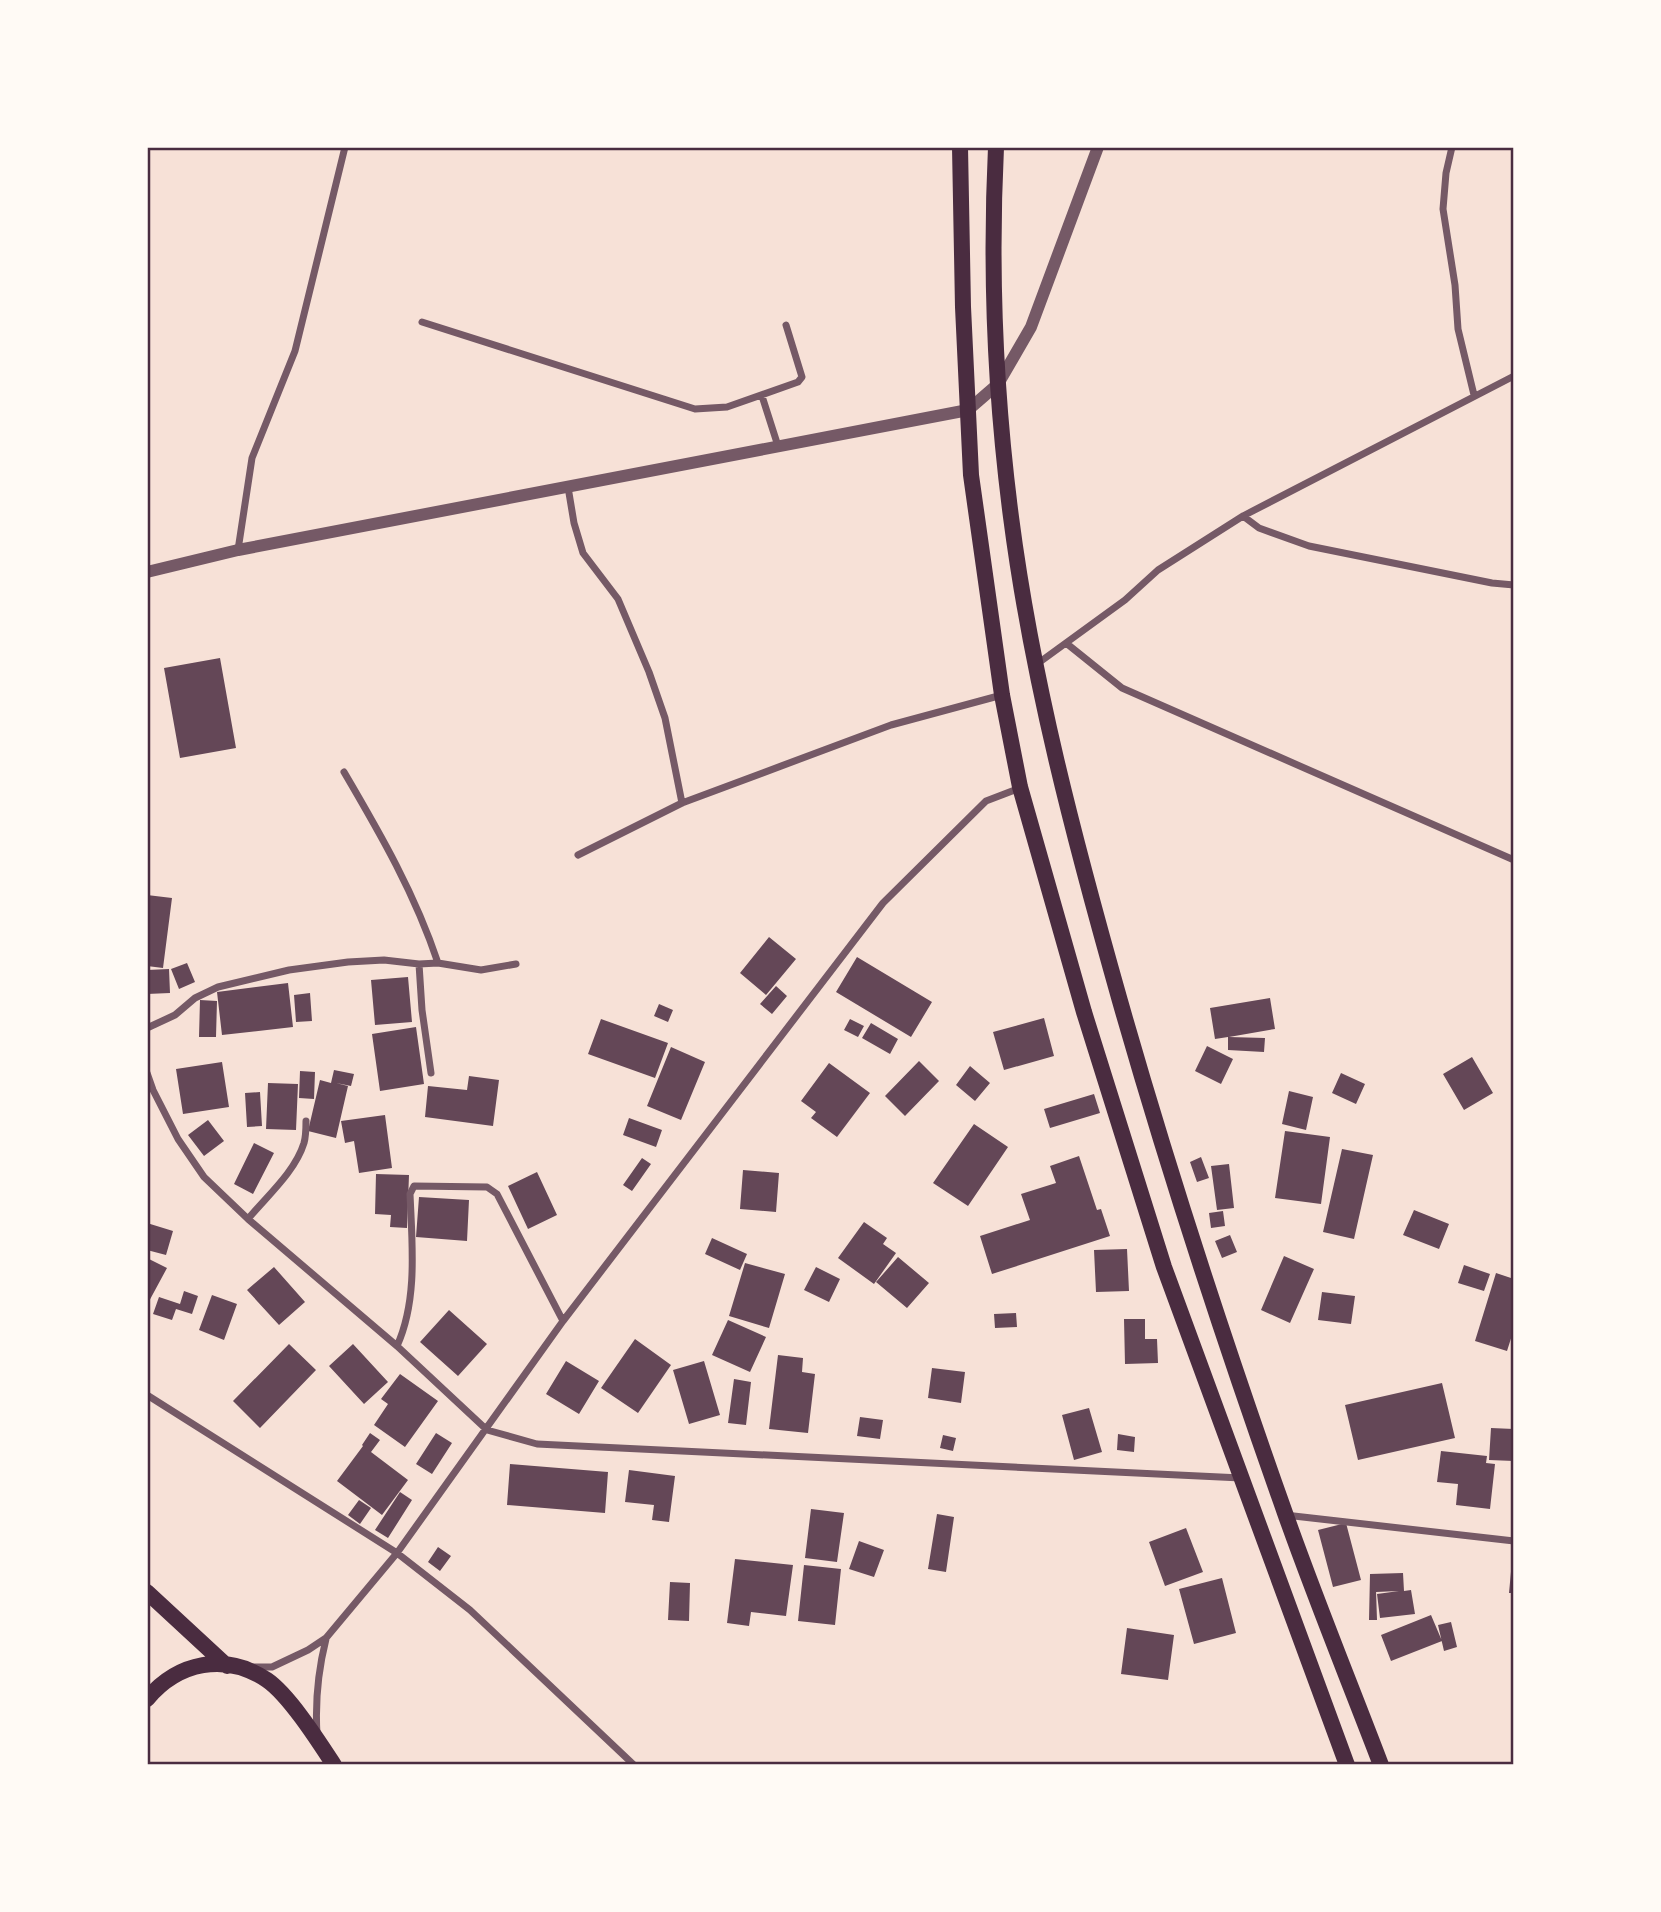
<svg xmlns="http://www.w3.org/2000/svg" width="1661" height="1912" font-family="'Archivo Narrow',sans-serif">
<style>
.building{fill:#644757}
.lines{fill:none;stroke-linecap:round;stroke-linejoin:round}
.minor{stroke:#755966;stroke-width:7}
.tertiary{stroke:#755966;stroke-width:12}
.trunk{stroke:#4a2c40;stroke-width:16}
.neatline{fill:none;stroke:#4a2c40;stroke-width:2.5}
</style>
<rect width="100%" height="100%" fill="#f7e1d7"/>
<path class="building" d="M220,658l16,90 -56,10 -16,-90z
M147,895l25,3 -9,70 -16,-2z
M769,937l27,22 -30,36 -26,-22z
M857,957l75,45 -21,35 -75,-45z
M187,963l8,19 -16,7 -8,-20z
M169,969l1,24 -23,1v-24z
M408,977l4,45 -37,3 -4,-45z
M288,983l5,44 -71,8 -5,-43z
M776,986l11,10 -15,18 -12,-10z
M310,993l2,28 -16,1 -2,-27z
M1270,998l5,31 -46,8 36,1 -1,14 -36,-2v-13l-13,2 -5,-31z
M200,1000l17,1 -1,36h-17z
M659,1004l14,6 -5,12 -14,-6z
M1044,1018l10,38 -50,14 -11,-38z
M601,1019l67,24 -13,35 -67,-24z
M850,1019l14,7 -6,11 -14,-7z
M871,1023l27,16 -8,15 -28,-16z
M416,1027l8,57 -44,7 -8,-57z
M1207,1046l26,13 -12,25 -26,-13z
M671,1047l34,15 -24,58 -34,-14z
M1472,1057l21,36 -29,17 -21,-36z
M919,1061l20,20 -34,35 -20,-20z
M222,1062l7,45 -46,7 -7,-45z
M829,1063l41,30 -33,44 -26,-19 5,-6 -15,-11z
M970,1066l20,17 -15,18 -19,-16z
M334,1070l20,4 -3,12 -15,-3 12,3 -12,52 -28,-7 12,-51 11,3z
M300,1071l15,1 -1,27 -15,-1z
M1341,1073l24,11 -9,20 -24,-11z
M469,1076l30,4 -6,46 -68,-9 3,-31 39,4z
M268,1083l30,1 -2,46 -30,-1z
M1289,1091l24,6 -7,33 -24,-6z
M260,1092l2,34 -15,1 -2,-34z
M1094,1094l6,19 -50,15 -6,-19z
M385,1115l7,53 -33,5 -5,-32 -9,2 -4,-22z
M629,1118l33,12 -6,17 -33,-12z
M208,1120l16,21 -20,15 -16,-21z
M974,1124l34,23 -40,59 -35,-23z
M1285,1131l45,6 -9,67 -46,-6z
M254,1143l20,10 -21,41 -19,-10z
M1342,1149l31,6 -19,84 -31,-7z
M1079,1156l18,54 4,-1 9,27 -118,38 -12,-38 50,-16 -9,-26 35,-11 -6,-17z
M1201,1157l8,21 -12,4 -7,-20z
M642,1158l9,6 -19,27 -9,-6z
M1229,1164l5,44 -17,2 -6,-44z
M743,1170l36,3 -3,39 -36,-3z
M537,1172l20,43 -29,14 -20,-43z
M376,1174l33,1 -2,53 -17,-1 1,-12 -16,-1z
M419,1197l50,3 -2,41 -51,-4z
M1414,1210l35,14 -10,25 -36,-14z
M1223,1211l2,15 -14,2 -2,-15z
M864,1222l23,16 -4,6 13,9 -22,31 -36,-26z
M147,1223l26,8 -7,24 -19,-5z
M1230,1235l7,17 -15,6 -7,-17z
M712,1238l35,16 -7,16 -35,-16z
M1127,1249l2,42 -33,1 -2,-42z
M1284,1256l30,13 -24,54 -29,-13z
M898,1257l31,26 -22,25 -31,-26z
M147,1258l20,10 -20,37z
M745,1263l40,11 -16,54 -40,-12z
M1464,1265l26,9 -6,17 -26,-8z
M274,1267l31,35 -26,23 -32,-35z
M816,1267l24,12 -11,23 -25,-12z
M1496,1273l18,6v50l-7,22 -32,-10z
M184,1291l14,5 -6,18 -16,-5 -4,11 -19,-6 6,-17 21,7z
M1322,1292l33,4 -4,28 -33,-4z
M212,1295l25,9 -13,36 -25,-10z
M449,1310l38,34 -29,32 -38,-34z
M1016,1313l1,14 -22,1 -1,-14z
M1124,1319h21v20h12l1,24 -33,1z
M728,1320l38,17 -16,35 -38,-17z
M635,1339l36,26 -33,48 -37,-25z
M289,1344l27,26 -56,58 -27,-27z
M353,1344l35,38 -24,22 -35,-38z
M778,1355l25,3 -1,14 13,2 -7,59 -39,-4z
M566,1361l33,20 -20,33 -33,-20z
M704,1361l16,54 -31,9 -16,-54z
M932,1368l33,4 -4,31 -33,-5z
M400,1374l38,27 -33,46 -31,-22 14,-21 -7,-5z
M734,1379l17,3 -5,43 -18,-2z
M1442,1383l13,55 -97,22 -13,-55z
M1089,1408l13,44 -28,8 -12,-45z
M860,1417l23,3 -3,19 -23,-3z
M1491,1428l23,1v32l-25,-1z
M370,1433l10,7 -9,12 37,28 -26,35 -45,-34 26,-35 -1,-1z
M436,1433l16,10 -20,31 -16,-10z
M1118,1434l17,3 -1,15 -17,-2z
M943,1435l13,3 -3,13 -13,-3z
M1441,1451l46,5 -1,7 9,1 -5,45 -34,-4 2,-21 -21,-2z
M510,1464l98,8 -3,41 -98,-8z
M629,1470l46,6 -6,46 -17,-2 2,-15 -29,-3z
M400,1492l12,8 -24,38 -13,-8z
M359,1500l12,8 -11,16 -12,-9z
M811,1509l33,4 -7,49 -32,-4z
M937,1514l17,3 -8,55 -18,-3z
M1346,1523l15,57 -28,7 -15,-57z
M1186,1528l17,44 -38,14 -16,-44z
M859,1541l25,9 -10,27 -25,-8z
M438,1547l13,9 -11,15 -12,-9z
M735,1559l58,6 -7,51 -35,-4 -2,14 -22,-3z
M1512,1561l2,1v31h-5z
M804,1565l37,4 -6,56 -37,-4z
M1403,1573l1,18 7,-1 4,24 -35,4 -3,-24 22,-3 -23,1v-2l1,30h-8l1,-46z
M1222,1578l14,55 -42,11 -15,-55z
M670,1582l20,1 -1,38 -21,-1z
M1431,1615l11,26 -51,20 -10,-26z
M1451,1622l6,25 -13,4 -6,-26z
M1127,1628l47,7 -6,45 -47,-6z"/>
<g class="lines">
<path class="minor" d="M1452,147l-6,26 -3,36 12,76 3,44 16,66
M422,322l273,87 32,-2 71,-25 4,-5 -16,-52
M762,396l16,50
M568,487l6,36 9,30 35,46 31,73 16,46 17,85
M1243,516l16,12 50,18 183,37 22,2
M238,550l14,-92 43,-107 50,-204
M1066,643l56,45 392,172
M1037,664l88,-64 33,-30 85,-54 271,-140
M344,772c37,63 71,122 94,191
M578,855l104,-52 209,-78 111,-30
M419,964l3,46 9,63
M147,1028l28,-13 20,-17 23,-11 71,-17 59,-8 36,-2 35,4 19,-1 43,7 35,-6
M147,1073l6,17 25,49 26,38 44,42 149,127 90,84 50,14 704,34
M248,1219c19,-23 47,-47 56,-76 2,-7 2,-15 2,-22
M397,1346c21,-46 15,-103 13,-152l4,-8 73,1 10,7 66,127
M147,1395l250,158 73,57 164,155
M1285,1515l229,26
M252,1667h20l36,-17 18,-12 71,-85 166,-232 320,-418 103,-102 34,-13
M317,1734c-2,-33 1,-63 9,-95"/>
<path class="tertiary" d="M147,572l91,-22 730,-140 30,-26 33,-57 67,-180"/>
<path class="trunk" d="M960,147l3,160 8,168 31,220 18,92 64,225 80,255 183,498
M996,147c-6,123 -1,247 15,370 21,163 64,325 109,484 49,172 105,343 165,512 30,85 64,168 96,252
M147,1592l80,74
M147,1699c31,-37 78,-47 120,-19 22,15 52,62 67,85"/>
</g>
<rect width="1661" height="1912" fill="none" stroke="#fffaf5" stroke-width="298"/>
<rect x="149" y="149" width="1363" height="1614" class="neatline"/>
</svg>
